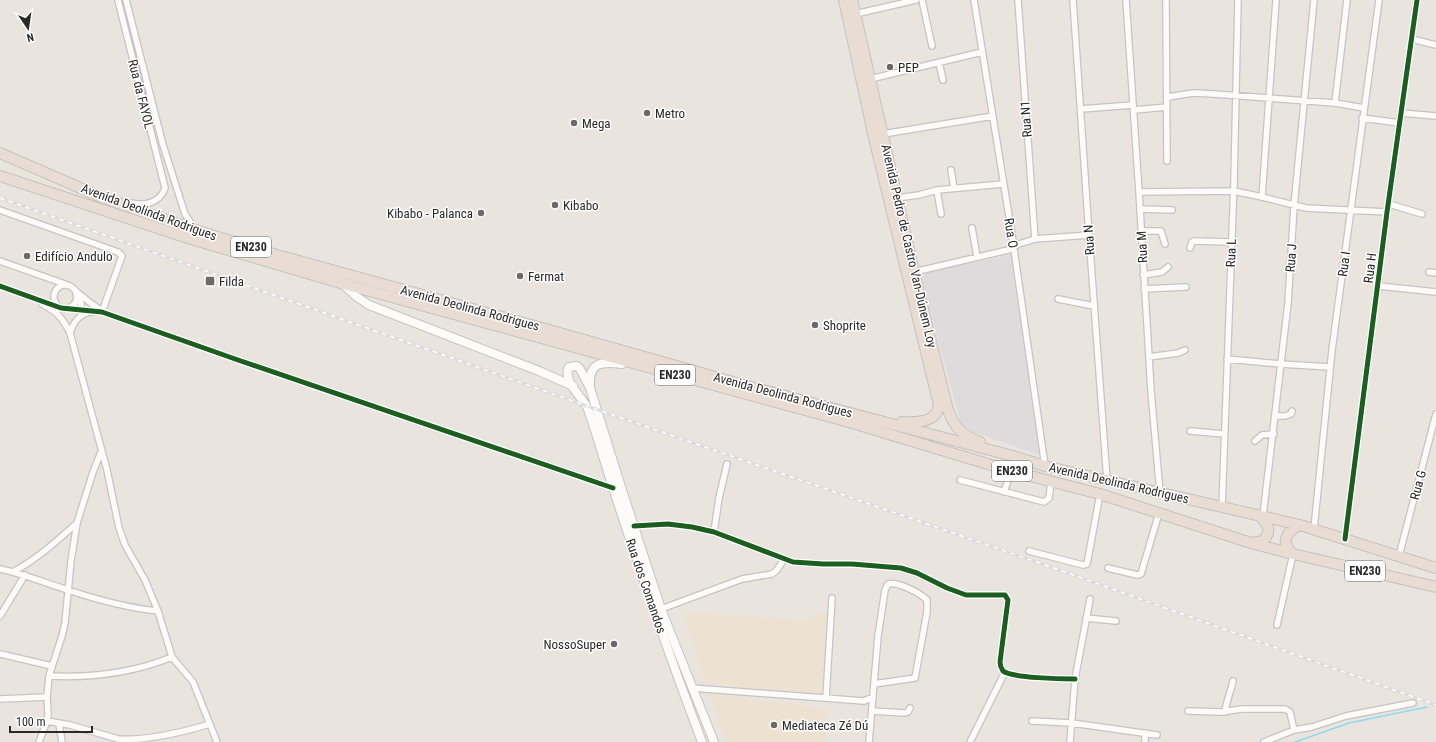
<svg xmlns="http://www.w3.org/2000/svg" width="1436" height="742" font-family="'Roboto Condensed',sans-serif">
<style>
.industrial{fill:#dedbdd}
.education{fill:#ede2d2}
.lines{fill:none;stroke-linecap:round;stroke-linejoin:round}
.stream{stroke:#8ddbf0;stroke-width:1.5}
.street-casing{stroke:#c5c4c4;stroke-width:8}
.secondary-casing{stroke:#c5c4c4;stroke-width:10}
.highway-casing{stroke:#c4c3c0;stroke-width:12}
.street{stroke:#fcfbfa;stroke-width:5.5}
.secondary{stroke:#fcfbfa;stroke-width:8}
.highway{stroke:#e9dcd2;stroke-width:10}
.rail-casing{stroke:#dcdcde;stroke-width:3}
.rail{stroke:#fff;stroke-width:1.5;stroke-dasharray:4.5;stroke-linecap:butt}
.cycleway-casing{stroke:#fff;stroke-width:8}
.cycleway{stroke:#1b5e20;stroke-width:5}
.poi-dot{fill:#6c6a68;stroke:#fff;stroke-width:1.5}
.labels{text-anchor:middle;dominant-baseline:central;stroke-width:3;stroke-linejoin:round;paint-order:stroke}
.shield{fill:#fff;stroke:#696969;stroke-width:1}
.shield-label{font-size:12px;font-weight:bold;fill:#292929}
.poi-label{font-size:13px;fill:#292929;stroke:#fff;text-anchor:start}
.street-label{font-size:13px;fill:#292929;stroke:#fff}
</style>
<rect width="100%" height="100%" fill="#e9e4de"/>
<path class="industrial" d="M1011,255l29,200 -67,-23 -12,-8 -41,-151z"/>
<path class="education" d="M682,611l128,9 1,-8 18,2 -7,80 -116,-10z
M710,694l119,14 -4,34h-99z"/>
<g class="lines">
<path class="stream" d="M1295,742l54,-19 78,-16"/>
<g class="street-casing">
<path id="street" d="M118,0l47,188c-5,15 -20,18 -34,15
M126,0l37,145 22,69 9,14
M922,0l10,46
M974,0l38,235 33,231
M1018,0l17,239
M1073,0l16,235 18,245
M1126,0l13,192 12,199 9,102
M1166,0l1,161
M855,14l61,-14
M1412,39l24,6
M939,63l4,17
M870,79l112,-27
M1168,97l25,-4 21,1 121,9 29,5
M1335,103l12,-103
M1081,109l52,-4
M1134,110l33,-3
M1401,113l35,3
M1362,118l38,5
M883,134l110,-18
M951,170l3,18
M937,190l4,24
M1139,192l95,-1 28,6 44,11 81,4
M1262,197l14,-197
M897,198l22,-3 18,-5 66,-6
M1389,204l33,10
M1140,209l32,1
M0,210l118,42 4,4 -20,56
M972,228l5,29
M1141,231h20l4,13
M1190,248l2,-6 2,-1 37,1
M0,261l65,23
M914,272l94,-22 11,-6 16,-5 54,-4
M1429,272l7,1
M1143,275l19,-3 6,-5
M0,286l61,22 41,4 136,48 375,128
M1379,286l57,6
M1144,289l42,-2
M77,293l4,10v8
M1058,299l36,7
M42,304c15,8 20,13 28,29l37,137 12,58 6,17 20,35 13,31 14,46 21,25 24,60
M59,307c-11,-10 -2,-26 11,-21 3,1 4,4 7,6 8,7 16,13 25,19
M68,308c7,-2 10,-8 8,-15
M70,333c3,-10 10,-20 22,-21
M1149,357l29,-4 7,-3
M1227,359l54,5 49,3
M1276,416h9l6,-2 1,-3
M1190,431l34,3
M1255,441l7,-6 12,-1
M960,480l84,22 5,-4 2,-16
M1004,492l7,-21
M1222,507l12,-325 4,-182
M1263,516l25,-213 6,-97 20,-206
M634,526l34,-2 24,3 22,5 79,30 30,2h29l49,4 16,5 30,15 19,7h39l3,5 -8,62c0,3 1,6 3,9 9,7 59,8 72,8
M1314,529l18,-179 47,-350
M714,532l5,-34 8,-34
M1345,539l42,-327 30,-212
M1029,551l54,14 4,-1 13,-70
M1399,556l37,-142
M1108,568l29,7 4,-1 18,-61
M0,569c24,5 45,14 68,21 30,10 60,18 90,21
M13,572c24,-13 44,-31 64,-49
M661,609l81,-30 30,-5 5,-4 7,-11
M0,616l25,-41
M1086,618l30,3
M1277,625l16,-71
M0,654l52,12
M49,676c43,2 84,-3 123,-19
M692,688l172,13 9,-4
M826,698l6,-100
M0,699l47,-2
M872,711l33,2 3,-1 2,-4
M1188,711l33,1 21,-3h43l5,3 4,18
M1225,712c1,-10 6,-21 8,-31
M47,721l23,4 48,14c28,2 65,-7 92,-15
M1032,721l40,2 85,12
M59,724l3,18
M1145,733v9
M39,742l8,-21 1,-7 -1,-17 2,-21 13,-40 3,-13 6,-62 6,-38 16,-51 8,-20
M869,742l9,-106 7,-46 3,-6c9,-3 32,9 39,16v12l-12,66 -41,6
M970,742l35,-70
M1070,742l5,-63 15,-80
M1264,742l30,-12 18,-3 34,-11 67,-13"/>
</g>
<g class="secondary-casing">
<path id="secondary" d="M344,285l13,12 12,8 170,66 34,15
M590,388c-2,-26 11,-27 32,-24
M702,742c-39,-103 -75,-207 -107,-312 -3,-8 -5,-16 -8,-23 -6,-11 -25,-27 -18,-40l8,-1 3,3 10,19 31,99 40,122 53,133"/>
</g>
<g class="highway-casing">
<path id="highway" d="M844,0l30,138 65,267c-2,18 -23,18 -37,17
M852,0l62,272 34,138c6,17 15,26 32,32
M0,153l101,44 94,33 82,25 265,73 198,56 273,72 32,10 255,59 136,43
M0,176l191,63 153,45 505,138 162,49 89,23 151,49 42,11 143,33
M1253,543l10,-2c10,-10 4,-18 -4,-26
M1293,554c-13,-11 -7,-23 7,-29"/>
</g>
<use href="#street" class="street"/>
<use href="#secondary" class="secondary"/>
<use href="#highway" class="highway"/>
<g class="rail-casing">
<path id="rail" d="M0,198l587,208 464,161 385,138"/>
</g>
<use href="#rail" class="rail"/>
<g class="cycleway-casing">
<path id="cycleway" d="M0,286l61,22 41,4 136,48 375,128
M634,526l34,-2 24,3 22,5 79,30 30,2h29l49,4 16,5 30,15 19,7h39l3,5 -8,62c0,3 1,6 3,9 9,7 59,8 72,8
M1345,539l42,-327 30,-212"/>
</g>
<use href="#cycleway" class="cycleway"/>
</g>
<g class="poi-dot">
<circle cx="890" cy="67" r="4"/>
<circle cx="647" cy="113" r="4"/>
<circle cx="574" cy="123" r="4"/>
<circle cx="555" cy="205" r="4"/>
<circle cx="481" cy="213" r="4"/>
<circle cx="27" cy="256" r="4"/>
<circle cx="520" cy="276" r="4"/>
<rect x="205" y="276" width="10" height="10" rx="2"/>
<circle cx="815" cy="325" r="4"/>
<circle cx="614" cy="644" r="4"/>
<circle cx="774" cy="725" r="4"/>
</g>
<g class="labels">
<g class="shield">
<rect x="231" y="237" width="40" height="20" rx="3"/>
<rect x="655" y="365" width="40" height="20" rx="3"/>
<rect x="992" y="461" width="40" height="20" rx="3"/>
<rect x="1345" y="561" width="40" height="20" rx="3"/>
</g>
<g class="shield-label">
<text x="251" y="247">EN230</text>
<text x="675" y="375">EN230</text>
<text x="1012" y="471">EN230</text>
<text x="1365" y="571">EN230</text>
</g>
<g class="poi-label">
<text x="898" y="67">PEP</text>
<text x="655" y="113">Metro</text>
<text x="582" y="123">Mega</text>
<text x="563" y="205">Kibabo</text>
<text x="473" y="213" text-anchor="end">Kibabo - Palanca</text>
<text x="35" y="256">Edifício Andulo</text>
<text x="528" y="276">Fermat</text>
<text x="219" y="281">Filda</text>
<text x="823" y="325">Shoprite</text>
<text x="606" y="644" text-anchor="end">NossoSuper</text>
<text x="782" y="725">Mediateca Zé Dú</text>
</g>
<g class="street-label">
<text transform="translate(141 94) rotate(76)">Rua da FAYOL</text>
<text transform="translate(1026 119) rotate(-94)">Rua N1</text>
<text transform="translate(149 212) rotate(20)">Avenida Deolinda Rodrigues</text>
<text transform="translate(1011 233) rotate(81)">Rua O</text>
<text transform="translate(1089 240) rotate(-94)">Rua N</text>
<text transform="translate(909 246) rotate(77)">Avenida Pedro de Castro Van-Dúnem Loy</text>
<text transform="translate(1142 247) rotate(-93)">Rua M</text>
<text transform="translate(1231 253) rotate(-88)">Rua L</text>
<text transform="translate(1291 258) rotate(-86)">Rua J</text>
<text transform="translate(1344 264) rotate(-82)">Rua I</text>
<text transform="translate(1370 268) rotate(-83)">Rua H</text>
<text transform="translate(470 308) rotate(15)">Avenida Deolinda Rodrigues</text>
<text transform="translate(783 395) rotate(15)">Avenida Deolinda Rodrigues</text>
<text transform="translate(1119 483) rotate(13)">Avenida Deolinda Rodrigues</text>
<text transform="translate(1418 485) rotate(-75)">Rua G</text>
<text transform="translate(646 586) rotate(71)">Rua dos Comandos</text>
</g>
</g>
<g transform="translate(28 28) rotate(167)" stroke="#ffffff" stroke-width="3" paint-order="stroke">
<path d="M0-3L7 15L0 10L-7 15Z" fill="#292929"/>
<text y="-6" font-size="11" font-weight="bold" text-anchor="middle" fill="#292929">N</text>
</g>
<path d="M10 726v6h82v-6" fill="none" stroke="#292929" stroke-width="2"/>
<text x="16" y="726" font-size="12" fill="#292929" stroke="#ffffff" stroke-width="3" paint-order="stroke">100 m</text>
</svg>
